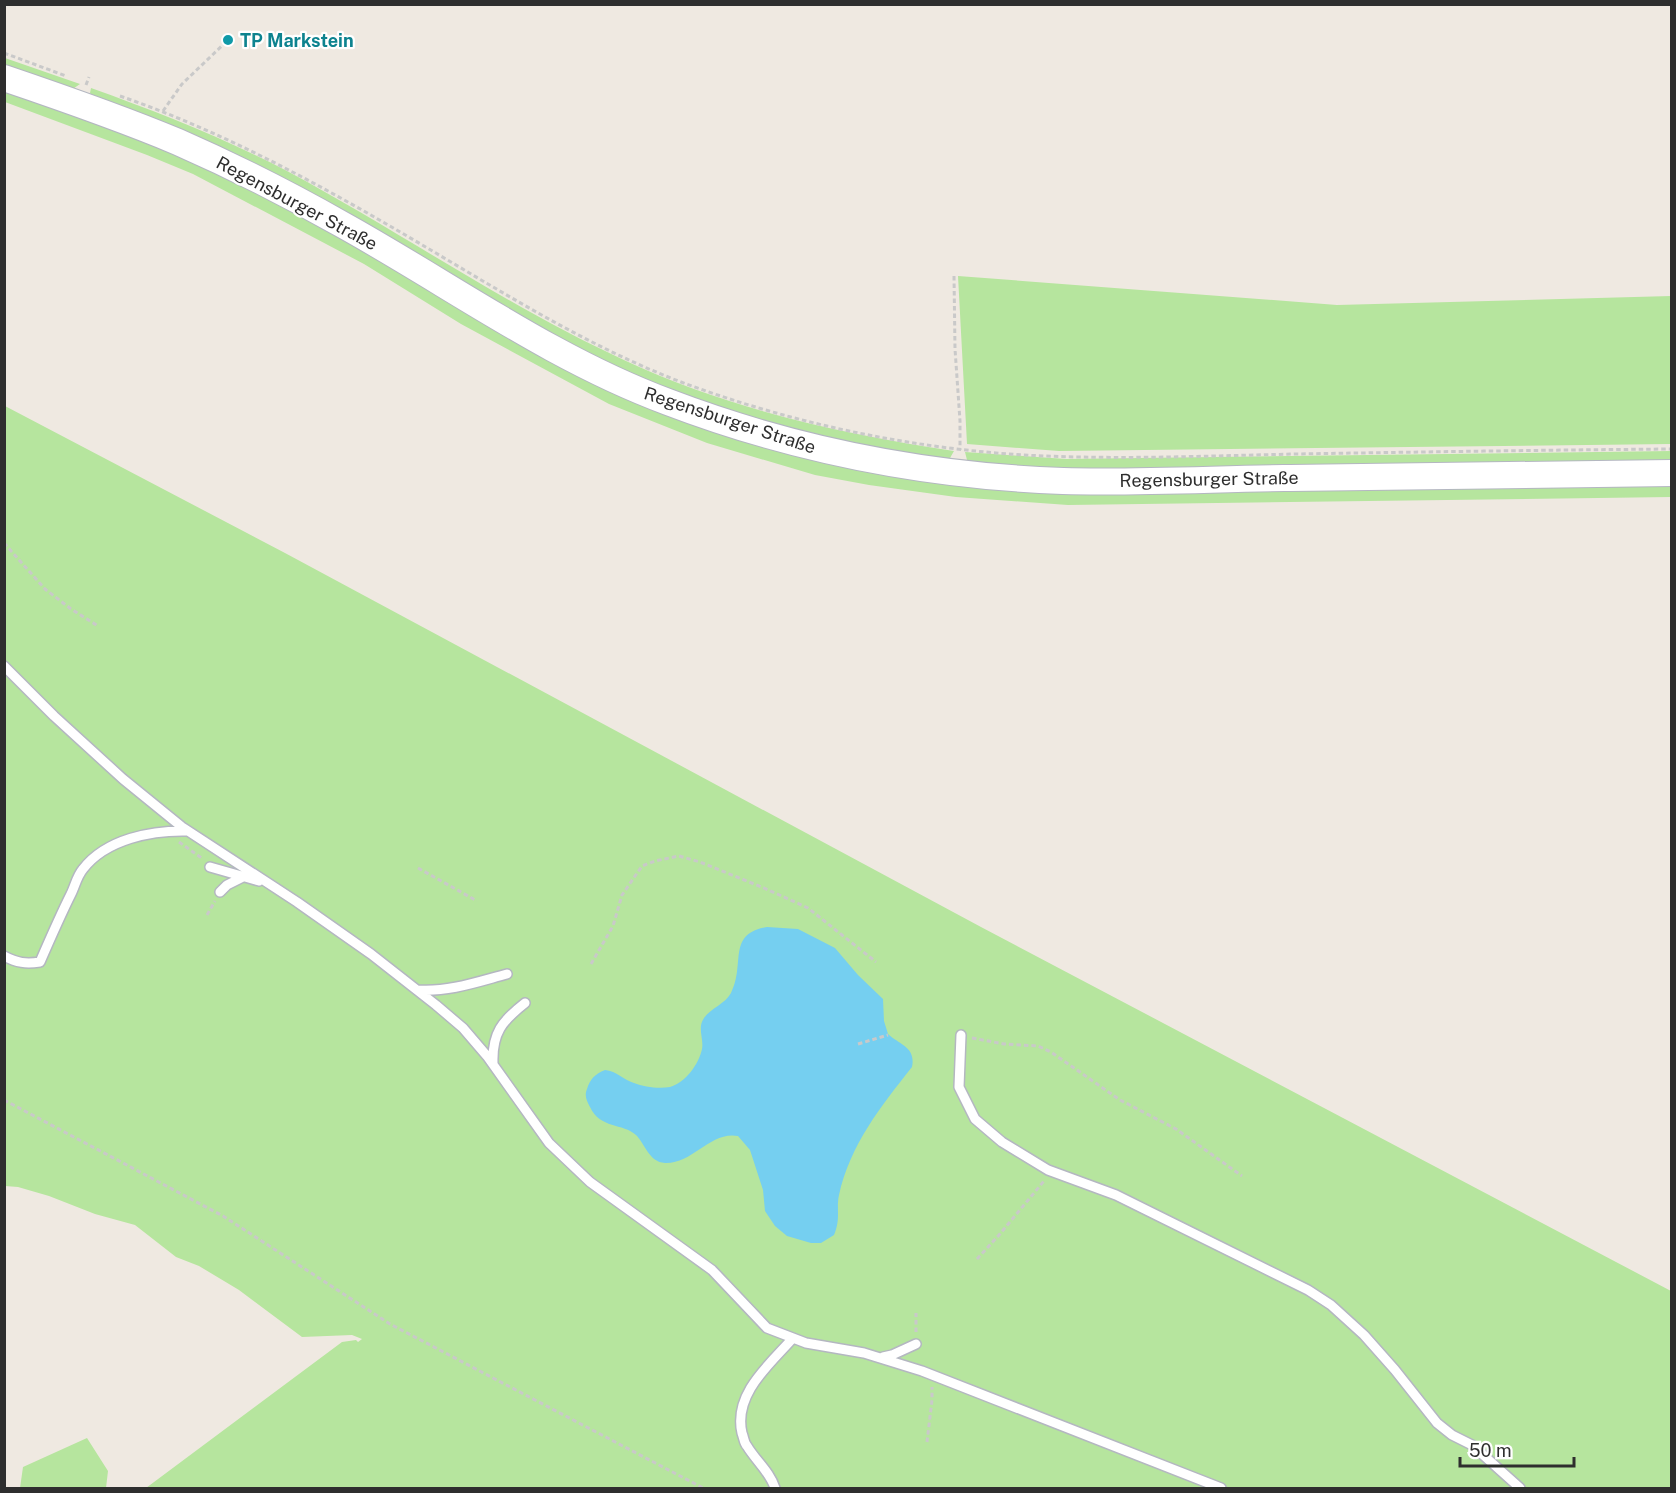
<svg xmlns="http://www.w3.org/2000/svg" width="1676" height="1493" font-family="'Public Sans',sans-serif">
<style>
.green{fill:#b6e59e}
.water{fill:#75cff0}
.lines{fill:none;stroke-linecap:round;stroke-linejoin:round}
.lane-casing{stroke:#b4b7c1;stroke-width:12}
.secondary-casing{stroke:#b4b7c1;stroke-width:28}
.path{stroke:#c9c9c9;stroke-width:3;stroke-dasharray:4.5 3;stroke-linecap:butt}
.lane{stroke:#fff;stroke-width:9}
.secondary{stroke:#fff;stroke-width:26}
.culture-dot{fill:#0f9aa8;stroke:#fff;stroke-width:2}
.labels{text-anchor:middle;dominant-baseline:central;stroke-width:4.5;stroke-linejoin:round;paint-order:stroke}
.culture-label{font-size:18px;font-weight:bold;fill:#0d838f;stroke:#fff;text-anchor:start}
.street-label{font-size:18px;fill:#2e2e2e;stroke:#fff}
</style>
<rect width="100%" height="100%" fill="#efe9e1"/>
<path class="green" d="M5,58l75,26 -13,9 -62,-21z
M91,88c67,24 133,50 196,83 114,61 221,136 339,190 103,48 216,73 328,90l-4,7 -5,5 -112,-19 -208,-68 -532,-278 -3,-5z
M5,90l129,46 86,37 115,60 132,78 379,154 825,17v15l-603,8 -112,-8 -87,-12 -54,-10 -108,-32 -98,-39 -148,-80 -97,-60 -171,-90 -46,-19 -142,-53z
M958,276l379,29 334,-9v148l-612,7 -92,-7z
M5,406l280,147 696,374 690,364v197h-1525l196,-146 14,-2 2,2 4,-3 -10,-4 -50,2 -63,-47 -40,-24 -23,-9 -41,-32 -40,-11 -46,-18 -31,-9 -13,-1z
M1671,451l1,13 -558,8 -142,-6 -5,-6 -2,-8 101,7z
M87,1438l21,33 -2,17h-86l3,-21z"/>
<path class="water" d="M767,927l31,2 37,19 23,27 25,24 1,22 4,13c12,11 28,13 24,33 -31,39 -62,78 -73,128 -3,14 2,23 -5,40l-13,8h-10l-24,-7 -12,-10 -10,-15 -2,-21 -13,-40 -12,-14c-28,-5 -45,28 -73,27 -16,-1 -20,-19 -29,-28 -13,-12 -36,-6 -46,-28 -3,-6 -6,-11 -3,-18 3,-10 8,-15 18,-19 12,1 18,10 29,13 10,4 25,6 36,4 15,-4 29,-23 32,-38 2,-10 -5,-21 2,-31 7,-10 21,-14 27,-25 15,-29 -5,-59 36,-66z"/>
<g class="lines">
<g class="lane-casing">
<path id="lane" d="M4,666l50,50 69,63 59,48 115,75 74,52 65,51 27,23 24,28 62,87 41,39 122,88 55,58 39,15 58,10 58,18 299,117
M210,867l49,14
M220,892l7,-7 16,-8
M4,956c13,7 22,8 36,6 10,-23 20,-46 31,-68 4,-8 6,-18 12,-25 23,-30 69,-39 105,-38
M418,990c31,2 59,-8 89,-16
M961,1035l-2,52 16,32 27,23 46,28 68,25 192,95 23,15 33,30 31,35 42,53 15,12 20,10 48,43
M493,1063c-1,-30 9,-42 32,-60
M883,1357l9,-2 24,-11
M775,1488c-5,-16 -19,-27 -28,-42 -3,-3 -3,-8 -5,-13 -9,-39 28,-69 51,-95"/>
</g>
<g class="secondary-casing">
<path id="secondary" d="M4,78c59,20 117,40 174,64 57,25 112,53 165,83 108,60 209,134 325,177 126,48 260,74 395,79 74,2 148,-2 221,-3 129,-2 258,-3 388,-5"/>
</g>
<path class="path" d="M4,53l62,23
M86,85l3,-8
M120,96c101,35 195,86 287,140 89,52 177,109 274,146 110,41 227,66 343,73 90,5 181,1 271,-1 125,-2 251,-4 377,-5
M163,111l19,-27 46,-44
M954,276l1,73 5,72v29
M4,543l41,46 26,20 27,17
M179,842l24,17
M418,868l59,33
M207,915l8,-14
M591,964l22,-38 9,-31 20,-29 13,-5 24,-5 21,6 64,26 44,20 68,54
M972,1038l32,6 34,2 13,6 69,48 56,29 66,47
M858,1044l30,-9
M4,1100l219,116 167,108 313,164
M977,1259l22,-24 45,-54
M916,1332v-19
M927,1442l5,-42v-13"/>
<use href="#lane" class="lane"/>
<use href="#secondary" class="secondary"/>
</g>
<circle class="culture-dot" cx="228" cy="40" r="6"/>
<g class="labels">
<g class="culture-label">
<text x="240" y="40">TP Markstein</text>
</g>
<g class="street-label">
<text transform="translate(297 203) rotate(28)">Regensburger Straße</text>
<text transform="translate(730 420) rotate(18)">Regensburger Straße</text>
<text transform="translate(1209 479) rotate(-1)">Regensburger Straße</text>
</g>
</g>
<rect width="1676" height="1493" fill="none" stroke="#2e2e2e" stroke-width="12"/>
<path d="M1460 1457v9h114v-9" fill="none" stroke="#2e2e2e" stroke-width="3"/>
<text x="1469" y="1457" font-size="18" fill="#2e2e2e" stroke="#ffffff" stroke-width="4.5" paint-order="stroke">50 m</text>
</svg>
